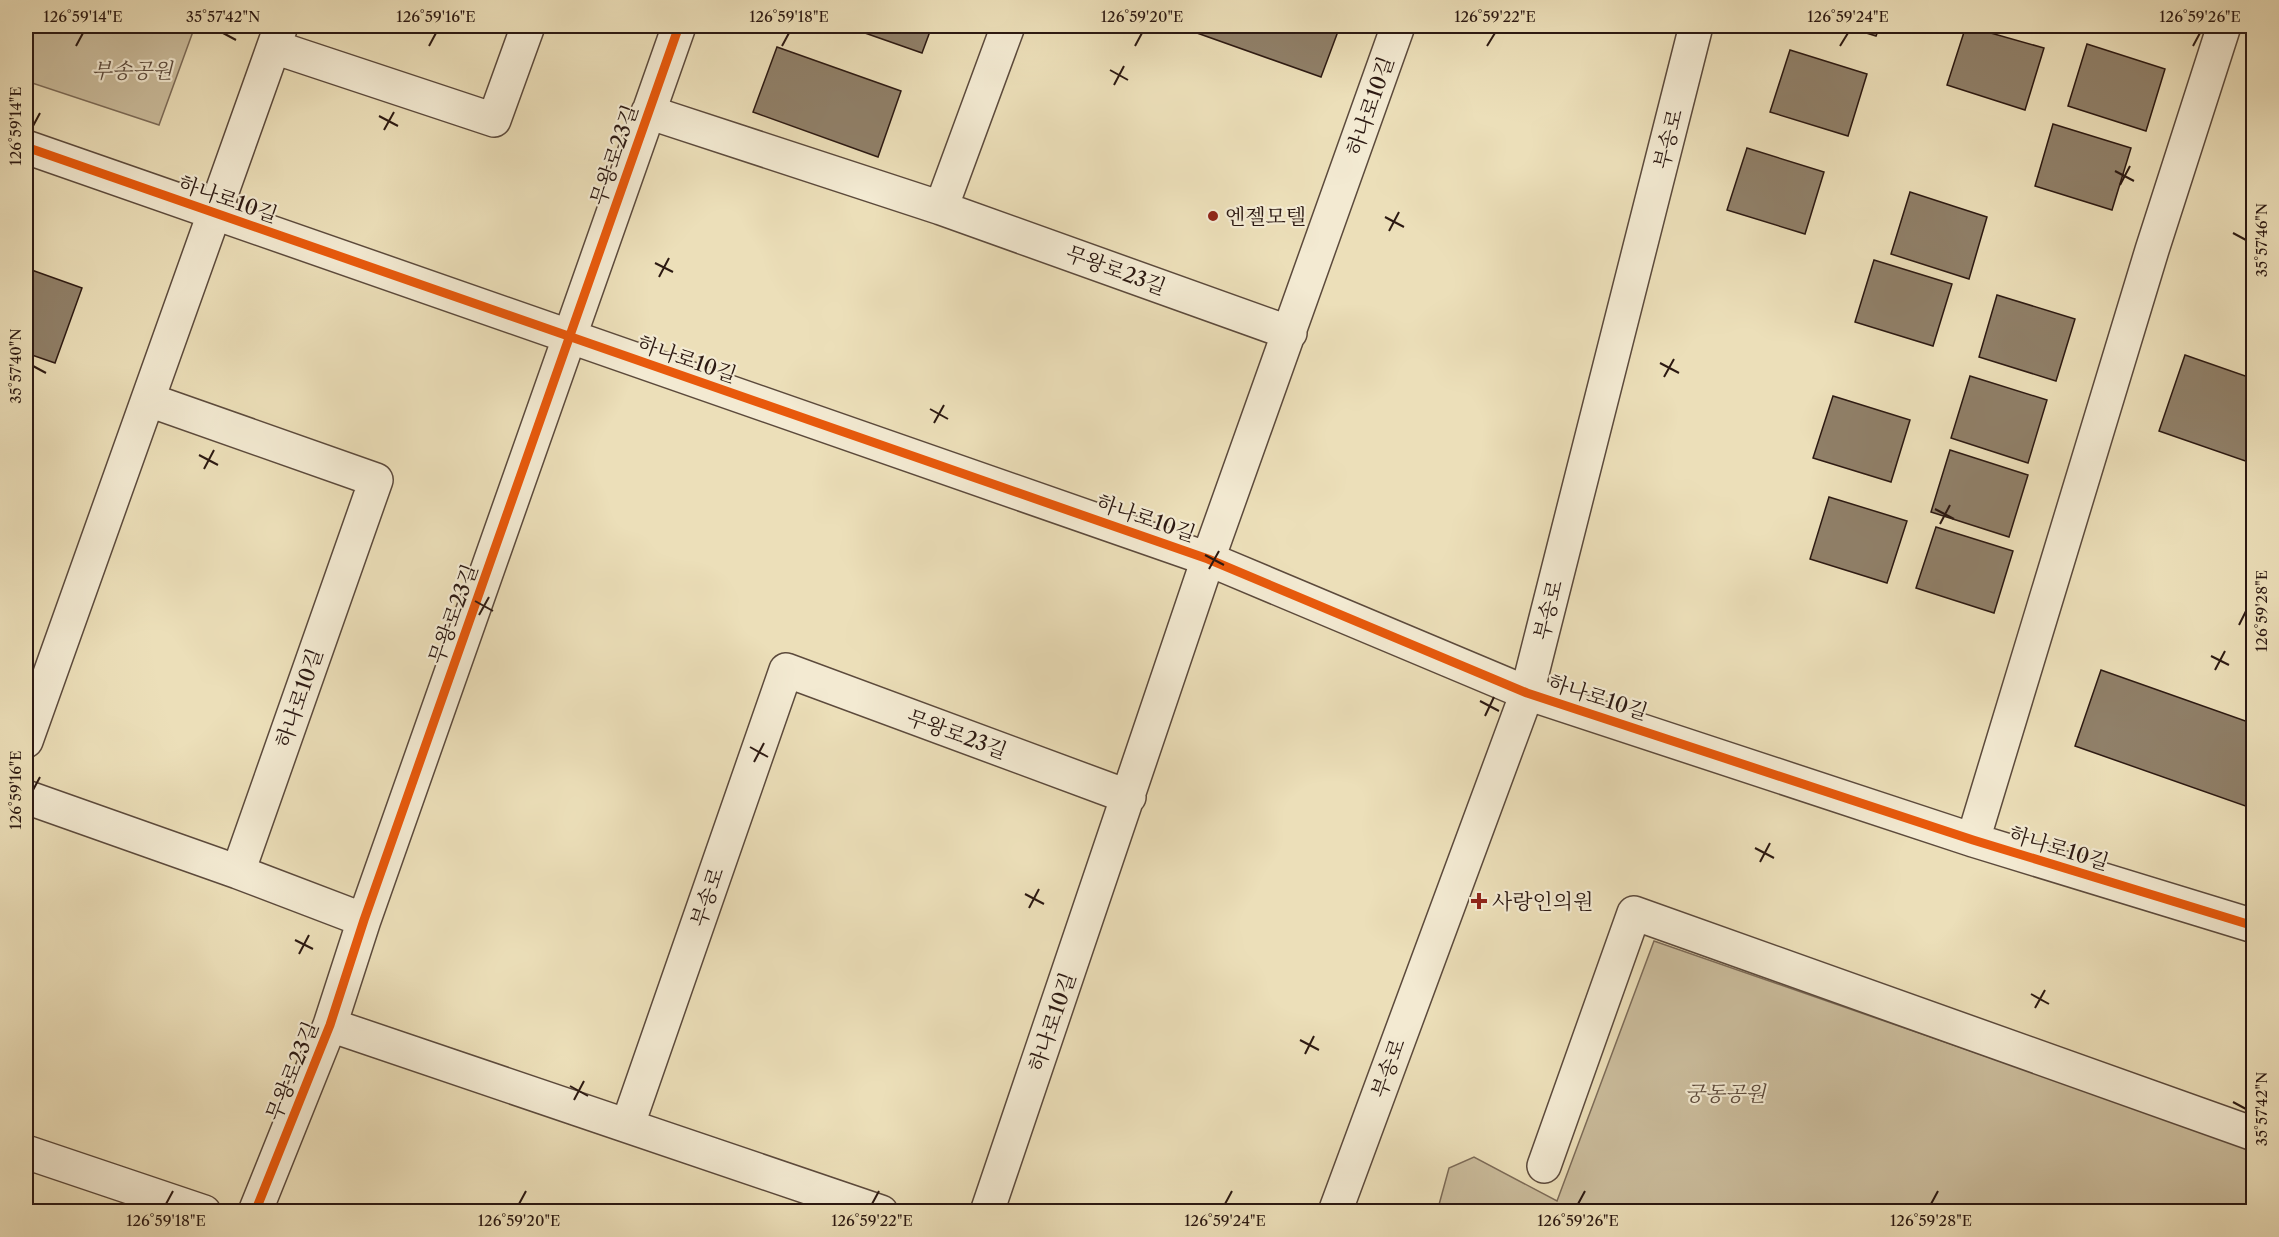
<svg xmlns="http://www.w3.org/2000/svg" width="2279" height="1237" font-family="'Libre Caslon Text','Noto Serif KR',serif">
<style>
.green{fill:#cbbd9d;stroke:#7c6b58;stroke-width:1.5}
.building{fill:#908069;stroke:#2c1912;stroke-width:1.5}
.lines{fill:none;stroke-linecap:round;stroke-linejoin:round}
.minor-casing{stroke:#5c4a3c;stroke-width:36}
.tertiary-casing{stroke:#5c4a3c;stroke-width:36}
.minor{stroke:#f3ead2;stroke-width:33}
.tertiary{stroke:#f3ead2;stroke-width:33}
.cycleway-casing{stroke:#f3ead2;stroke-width:13}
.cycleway{stroke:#e8590c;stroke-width:9}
.ticks{fill:none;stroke:#2c1912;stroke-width:2}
.poi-dot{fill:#8f2418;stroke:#f3ead2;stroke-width:2}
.labels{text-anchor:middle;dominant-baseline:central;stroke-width:4.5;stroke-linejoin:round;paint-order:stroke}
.park-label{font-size:21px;font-style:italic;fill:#5c4a3c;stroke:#f3ead2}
.street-label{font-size:21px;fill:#2c1912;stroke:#f3ead2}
.poi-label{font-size:21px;fill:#2c1912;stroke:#f3ead2;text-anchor:start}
.neatline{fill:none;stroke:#2c1912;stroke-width:2}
.ticks-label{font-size:15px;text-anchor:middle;fill:#2c1912}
</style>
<rect width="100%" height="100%" fill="#ecdfb9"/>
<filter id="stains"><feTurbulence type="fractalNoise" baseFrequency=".00333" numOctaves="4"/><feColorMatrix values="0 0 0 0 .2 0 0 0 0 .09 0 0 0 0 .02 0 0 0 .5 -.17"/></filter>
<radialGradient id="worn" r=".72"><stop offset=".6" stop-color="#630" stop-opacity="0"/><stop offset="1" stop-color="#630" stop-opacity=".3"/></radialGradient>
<path class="green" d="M26,26h169l-36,99 -133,-44z
M1654,941l599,208v46l-5,16 -811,1 12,-44 25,-11 83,44z"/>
<path class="building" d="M845,26h87l-10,27z
M1200,26h140l-19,51 -124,-44z
M1844,26h36l-4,10z
M1966,26l78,22 -19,62 -78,-25z
M2087,44l78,25 -19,62 -78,-25z
M777,47l124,44 -23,66 -125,-45z
M1790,50l77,24 -19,62 -78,-24z
M2053,124l78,24 -19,62 -77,-24z
M1747,148l77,24 -19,62 -78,-24z
M1910,192l77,25 -18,62 -78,-25z
M1874,260l78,24 -19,62 -78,-24z
M26,268l56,20 -27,75 -29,-10z
M1997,295l78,24 -19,62 -77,-24z
M2185,355l69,24v85l-95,-33z
M1970,376l77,24 -19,63 -77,-25z
M1833,396l77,24 -19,62 -78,-24z
M1950,450l78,25 -19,62 -78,-25z
M1829,497l78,24 -20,62 -77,-24z
M1936,527l77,24 -19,62 -78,-25z
M2101,670l153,54v85l-179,-63z"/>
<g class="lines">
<g class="minor-casing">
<path id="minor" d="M274,47l220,73 34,-94
M648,112l293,96 349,125
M26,147l1182,412 319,134 446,147 281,86
M941,208l67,-182
M149,400l227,80 -138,392
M26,741l255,-715
M26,797l212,75 126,48
M1973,840l179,-590 72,-224
M330,1025l551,187
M628,1124l158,-454 343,127
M26,1152l178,60
M1544,1166l90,-253 620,221
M255,1212l75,-187 34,-105 315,-894
M987,1212l221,-653 190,-533"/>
</g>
<g class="tertiary-casing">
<path id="tertiary" d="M1335,1212l192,-519 169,-667"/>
</g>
<use href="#minor" class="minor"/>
<use href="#tertiary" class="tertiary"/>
<g class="cycleway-casing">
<path id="cycleway" d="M26,147l1182,412 319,134 446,147 281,86
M255,1212l75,-187 34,-105 315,-894"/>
</g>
<use href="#cycleway" class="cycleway"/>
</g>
<path class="ticks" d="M223,33l13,7M76,46l7,-13M429,46l7,-13M782,46l7,-13M1135,46l7,-13M1487,46l8,-13M1840,46l8,-13M2193,46l7,-13M1110,70l18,10M1114,85l10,-19M379,116l19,10M33,126l7,-13M384,130l10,-18M2115,171l19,10M2120,185l10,-19M1385,217l19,10M1389,231l10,-19M2233,233l13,7M655,263l18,9M659,277l10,-19M1660,363l19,10M33,366l13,7M1664,377l10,-18M930,409l18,10M934,423l10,-18M199,455l19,10M204,469l10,-19M1935,509l19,10M1940,524l10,-19M1205,555l19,10M1209,569l10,-18M475,601l18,10M479,615l10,-18M2239,625l7,-14M2211,656l18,9M2215,670l10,-19M1480,701l19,10M1485,716l9,-19M750,747l18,10M754,762l10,-19M33,790l7,-13M1755,848l19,10M1760,862l10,-19M1025,894l19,10M1029,908l10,-19M295,940l18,9M299,954l10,-19M2031,994l18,10M2035,1008l10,-18M1300,1040l19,10M1305,1054l9,-18M570,1086l18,10M574,1100l10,-19M2233,1102l13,7M166,1204l7,-13M519,1204l7,-13M872,1204l7,-13M1225,1204l7,-13M1578,1204l7,-13M1931,1204l7,-13"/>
<g class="poi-dot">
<circle cx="1213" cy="216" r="6"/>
<path d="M1476 892h6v6h6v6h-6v6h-6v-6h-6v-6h6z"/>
</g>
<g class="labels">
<g class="park-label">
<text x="132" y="70">부송공원</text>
<text x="1725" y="1093">궁동공원</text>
</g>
<g class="street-label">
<text transform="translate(1370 106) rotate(-71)">하나로10길</text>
<text transform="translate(1668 139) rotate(-76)">부송로</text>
<text transform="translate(614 155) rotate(-71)">무왕로23길</text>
<text transform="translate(228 199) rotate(19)">하나로10길</text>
<text transform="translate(1116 270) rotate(20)">무왕로23길</text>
<text transform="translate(687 359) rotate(19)">하나로10길</text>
<text transform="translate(1146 518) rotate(19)">하나로10길</text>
<text transform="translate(1548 610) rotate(-76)">부송로</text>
<text transform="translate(453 614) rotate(-70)">무왕로23길</text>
<text transform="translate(1598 697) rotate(18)">하나로10길</text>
<text transform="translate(299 698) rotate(-71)">하나로10길</text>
<text transform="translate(957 734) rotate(20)">무왕로23길</text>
<text transform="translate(2059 848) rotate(17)">하나로10길</text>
<text transform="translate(707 897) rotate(-71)">부송로</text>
<text transform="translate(1052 1022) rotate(-71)">하나로10길</text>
<text transform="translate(1388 1068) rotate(-70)">부송로</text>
<text transform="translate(292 1071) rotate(-68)">무왕로23길</text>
</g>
<g class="poi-label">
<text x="1225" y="216">엔젤모텔</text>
<text x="1492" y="901">사랑인의원</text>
</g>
</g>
<rect width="2279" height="1237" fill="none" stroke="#ecdfb9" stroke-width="66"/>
<rect x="33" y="33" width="2213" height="1171" class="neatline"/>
<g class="ticks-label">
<text x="83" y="22">126°59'14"E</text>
<text x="223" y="22">35°57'42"N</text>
<text x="436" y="22">126°59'16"E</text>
<text x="789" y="22">126°59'18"E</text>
<text x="1142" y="22">126°59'20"E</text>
<text x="1495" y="22">126°59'22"E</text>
<text x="1848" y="22">126°59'24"E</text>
<text x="2200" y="22">126°59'26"E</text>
<text transform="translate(16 126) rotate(-90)" y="5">126°59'14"E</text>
<text transform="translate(2262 240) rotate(-90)" y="5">35°57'46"N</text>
<text transform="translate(16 366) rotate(-90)" y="5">35°57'40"N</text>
<text transform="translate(2262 611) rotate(-90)" y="5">126°59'28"E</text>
<text transform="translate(16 790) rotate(-90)" y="5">126°59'16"E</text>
<text transform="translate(2262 1109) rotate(-90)" y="5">35°57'42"N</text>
<text x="166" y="1226">126°59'18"E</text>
<text x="519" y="1226">126°59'20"E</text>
<text x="872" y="1226">126°59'22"E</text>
<text x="1225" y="1226">126°59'24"E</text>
<text x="1578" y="1226">126°59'26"E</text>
<text x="1931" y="1226">126°59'28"E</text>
</g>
<rect width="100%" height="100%" filter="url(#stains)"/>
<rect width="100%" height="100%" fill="url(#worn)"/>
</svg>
